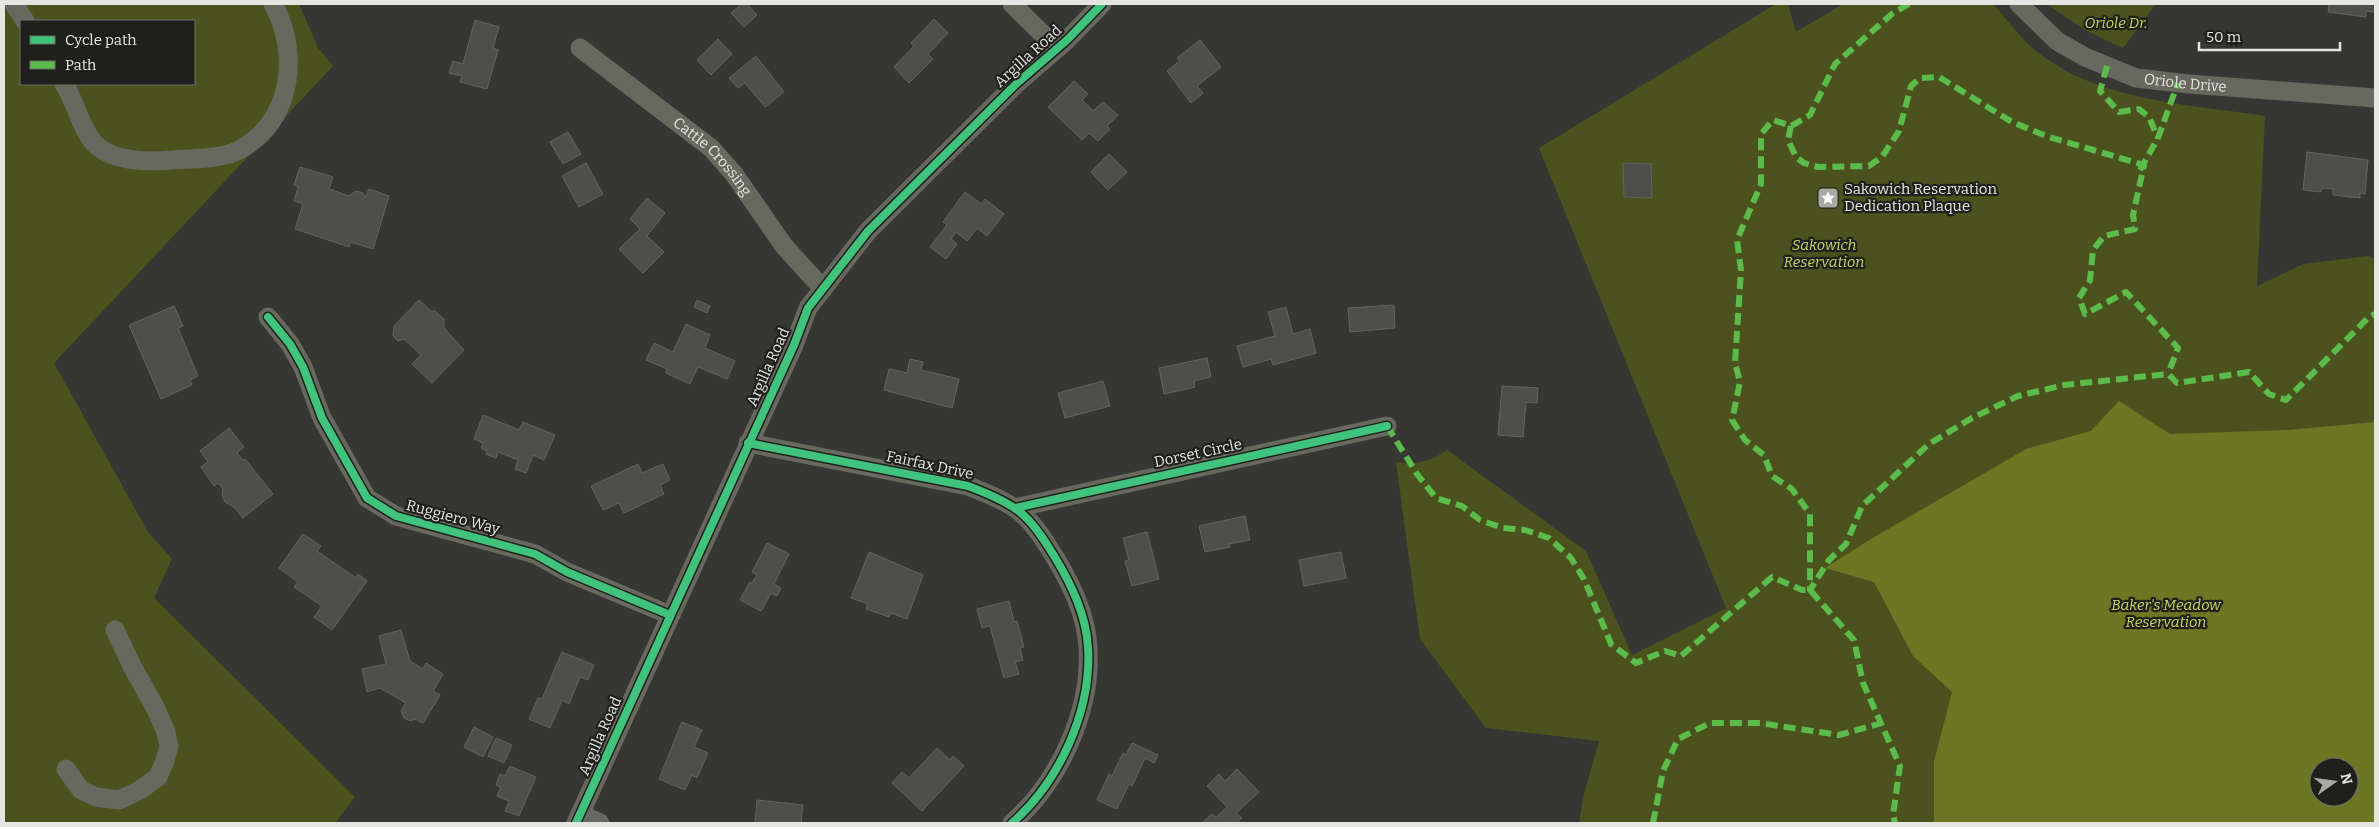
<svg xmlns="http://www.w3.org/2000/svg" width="2379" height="827" font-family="Bitter,serif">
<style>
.green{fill:#4c521e;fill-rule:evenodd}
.water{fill:#6d7623;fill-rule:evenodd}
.building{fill:#4e4f4b;stroke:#63635f}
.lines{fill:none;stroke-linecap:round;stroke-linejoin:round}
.minor{stroke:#67695e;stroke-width:19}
.quiet{stroke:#5cbc4b;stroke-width:6;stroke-dasharray:12 6;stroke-linecap:butt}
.cycleway-casing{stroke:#1f201c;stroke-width:11}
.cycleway{stroke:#40c37c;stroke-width:8}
.labels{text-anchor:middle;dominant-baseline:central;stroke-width:4.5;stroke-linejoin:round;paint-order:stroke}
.park-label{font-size:15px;font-style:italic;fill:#c8d661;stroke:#1f201c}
.street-label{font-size:15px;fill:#e5e6e1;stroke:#1f201c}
.poi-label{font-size:15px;fill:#e5e6e1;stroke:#1f201c;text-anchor:start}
</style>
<rect width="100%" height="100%" fill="#363732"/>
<path class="green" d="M4,4h295l19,44 15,18 -279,297 94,169 24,27 -18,39 201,199 -20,26h-331zM21,21h173v63h-173z
M1776,4h12l8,28 47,-28h150c12,13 23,28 35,40 62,57 158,60 237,72l-8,170 46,-22 66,-8 6,3v564h-796l5,-29 15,-53 -113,-13 -66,-89 -24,-177c19,4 36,-1 51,-12l139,101 46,104 94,-47 -187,-460zM2319,767h30v30h-30z
M2047,4h109l-33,44 -38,-18z"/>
<path class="water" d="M2119,401l51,33 119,-4 86,-8v401h-441v-62l18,-69 -39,-36 -39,-74 -49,-14 46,-29 155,-90 65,-18zM2319,767h30v30h-30z"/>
<path class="building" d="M742,4h5l10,11 -13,12 -13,-14z
M2329,4h46v8l-9,-1v6l-38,-5z
M934,19l14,14 -20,21 5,5 -24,24 -15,-16 20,-21 -3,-3z
M475,20l24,7 -6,21 5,2 -11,39 -27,-7 2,-6 -13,-3 4,-12 10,3z
M718,39l14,15 -21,21 -14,-15z
M1200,40l21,27 -24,19 6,7 -12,10 -24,-32 13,-10 -3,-3z
M756,56l28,36 -19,15 -20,-24 -7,5 -9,-10z
M1074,81l14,13 -6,6 11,11 10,-9 15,13 -11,11 3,3 -12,12 -9,-8 -7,7 -34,-33z
M568,132l13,22 -18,10 -13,-22z
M2307,152l61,8 -3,34 -5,-1v5l-27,-3v-6l-11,-1 -1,4 -18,-2z
M1109,154l18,18 -19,18 -17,-18z
M586,163l17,31 -24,13 -17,-31z
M1623,163l28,1 1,34 -28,-1z
M300,167l33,10 -4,12 20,7 7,-5 7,2 2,5 4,-9 20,7 -16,53 -22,-7 -2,5 -54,-18 8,-25 -9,-3 4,-14 -4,-2z
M965,192l16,12 4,-5 19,15 -17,22 -10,-8 -10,13 -11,-9 -5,7 6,5 -11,15 -16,-12 17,-22 -4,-3z
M647,198l18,15 -18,23 17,16 -21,21 -24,-24 21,-20 -10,-10z
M419,300l12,11h4l9,8v9l20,22 -32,33 -20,-19 9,-9 -17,-16 -6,2 -5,-5 1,-10z
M697,300l13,6 -3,7 -13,-6z
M1394,305l1,23 -45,4 -2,-24z
M174,306l9,20 -5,2 20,48 -8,4 2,5 -31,14 -32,-74z
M1286,307l7,27 17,-5 6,24 -43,12 -2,-6 -28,8 -6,-21 38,-10 -7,-24z
M686,324l24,11 -5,13 30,13 -8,18 -29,-12 -8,17 -24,-11 1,-4 -21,-9 8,-17 19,9z
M1207,358l4,19 -17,4 1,6 -31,7 -5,-26z
M910,359l13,3 -2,8 38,9 -7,29 -68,-18 5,-21 18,4z
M1103,381l7,25 -45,12 -7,-25z
M1502,386l36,2 -1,15 -11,-1 -3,35 -25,-2z
M483,415l36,15 4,-8 32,13 -11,25 -11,-5 -7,18 -11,-4 3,-9 -20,-8 -2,6 -10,-4 1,-3 -6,-3 2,-5 -9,-4z
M229,428l15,19 -7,6 6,7 2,-1 28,35 -30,24 -9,-11 -9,-5 -3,-7 1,-6 -5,-6 -4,3 -13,-19 7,-5 -8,-11z
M638,464l4,9 21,-9 7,16 -10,5 4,9 -40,19 -5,-10 -16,7 -12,-24z
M1245,516l5,24 -21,4 1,3 -25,5 -6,-26z
M1147,532l12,47 -27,7 -7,-25 4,-1 -6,-22z
M303,534l18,12 -4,5 39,27 2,-4 9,7 -35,49 -18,-13 8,-11 -28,-19 4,-5 -19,-14z
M767,543l22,11 -15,30 7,4 -4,8 -6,-3 -10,18 -21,-11 10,-18 2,1 5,-8 -5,-3z
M869,552l54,23 -16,44 -16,-6 -2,4 -23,-8 2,-5 -17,-6z
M1341,552l5,26 -42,8 -5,-26z
M1009,601l5,21 3,-1 7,26 -4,1 3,12 -8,2 4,12 -15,4 -14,-52 -8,2 -5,-19z
M401,630l9,31 13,8 3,-6 17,11 -10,17 7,4 -17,28 -8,-4 -5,2 -6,-3 -3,-7 5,-8 -26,-15 -13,4 -5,-23 24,-5 -7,-28z
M562,652l32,13 -6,15 -8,-3 -11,27 -7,-4 -12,28 -21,-9 9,-21 4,1z
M682,722l20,8 -8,17 14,6 -11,25 -5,-3 -7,15 -26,-11z
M474,727l19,10 -10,20 -19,-10z
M496,738l16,7 -8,18 -16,-7z
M1132,743l26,12 -4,8 -9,-5 -13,28 -3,-2 -12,25 -20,-9 12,-26 3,2 11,-23 3,2z
M937,748l13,12 3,-4 11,10 -42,45 -30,-28 10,-11 7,6z
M510,766l26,11 -17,39 -14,-5 4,-10 -12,-5 4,-9 -5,-2 4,-11 5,2z
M1237,769l22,23 -23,21 6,5 -6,5h-34l10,-9 4,3 11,-10 -20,-21 12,-12 6,7z
M757,800l46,5 -2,18h-46z"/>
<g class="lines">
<g class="minor">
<path d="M14,4l11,17"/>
<path d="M1012,4l45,44"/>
<path id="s1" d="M2019,4l38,37 28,16 51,21 53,6 186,14"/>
<path id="s2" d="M580,48l131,100 23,26 50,72 39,43"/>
<path d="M64,84c12,18 16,44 31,60 18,18 53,18 77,16 21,-2 47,0 67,-10 54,-28 61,-98 34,-146"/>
<path d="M268,317l22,27 13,23 19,51 45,80 29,18 139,38 32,18 103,43"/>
<path d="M748,443l220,43c16,6 31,12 45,21 18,11 32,34 43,52 16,27 30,56 32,88 4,64 -29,135 -76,176"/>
<path d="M1015,508l372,-82"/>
<path d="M66,769l15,21 15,7 23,3 21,-10 18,-13 7,-16 4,-15 -3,-14 -10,-23 -24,-43 -17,-36"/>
<path d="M580,814l20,9"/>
<path d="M576,823l218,-478 14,-37 60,-77 148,-147 51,-44 35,-36"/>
</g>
<path class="quiet" d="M1909,4l-16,9 -58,51 -25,51 -19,11 -18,-6 -12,14v50l-24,56 4,30 -6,93 5,19 -8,38 13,20 19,15 8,21 20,13 18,25v76l19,-30 17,-16 16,-38 67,-62 43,-26 46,-22 46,-11 104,-11 9,9 72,-11 20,22 17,6 83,-83 6,-3
M2107,66l-7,25 19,21 20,-3 10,8 9,21
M1791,126l-3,14 8,17 8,6 14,4 51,-1 13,-9 17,-26 12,-45 9,-8 19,-1 73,45 37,15 95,28 -11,50 2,14 -31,7 -11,14 -3,30 -11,18 6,16 41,-22 52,56 -10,26
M2140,170l18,-32 20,-55
M1387,426l30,48 19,24 26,8 18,14 23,8 22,2 24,8 22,20 13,21 27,65 25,19 29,-12 16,5 91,-79 30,13h8l44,50 9,43 37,83 -7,49 2,8
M1653,823l10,-52 15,-32 32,-16h50l79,12 43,-12"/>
<g class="cycleway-casing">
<path id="cycleway" d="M268,317l22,27 13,23 19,51 45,80 29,18 139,38 32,18 103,43
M748,443l220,43c16,6 31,12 45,21 18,11 32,34 43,52 16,27 30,56 32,88 4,64 -29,135 -76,176
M1015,508l372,-82
M576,823l218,-478 14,-37 60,-77 148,-147 51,-44 35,-36"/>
</g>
<use href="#cycleway" class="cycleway"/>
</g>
<defs>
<g id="sight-square" transform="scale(1.125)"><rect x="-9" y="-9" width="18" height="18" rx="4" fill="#a8a9a4" stroke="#1f201c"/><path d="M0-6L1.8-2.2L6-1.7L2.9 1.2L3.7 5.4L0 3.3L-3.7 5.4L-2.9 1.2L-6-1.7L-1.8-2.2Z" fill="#fff"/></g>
</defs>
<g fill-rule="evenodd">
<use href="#sight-square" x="1828" y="198"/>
</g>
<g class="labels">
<g class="park-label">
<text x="2116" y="23">Oriole Dr.</text>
<text x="1824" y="245">Sakowich<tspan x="1824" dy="17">Reservation</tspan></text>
<text x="2166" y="605">Baker's Meadow<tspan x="2166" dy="17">Reservation</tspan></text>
</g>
<g class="street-label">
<text transform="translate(1028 56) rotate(-42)">Argilla Road</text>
<text stroke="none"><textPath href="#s1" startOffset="190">Oriole Drive</textPath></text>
<text stroke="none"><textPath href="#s2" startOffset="172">Cattle Crossing</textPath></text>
<text transform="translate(768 367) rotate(-66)">Argilla Road</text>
<text transform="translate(1198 453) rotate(-12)">Dorset Circle</text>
<text transform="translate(930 465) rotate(12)">Fairfax Drive</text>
<text transform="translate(453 517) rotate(15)">Ruggiero Way</text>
<text transform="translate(600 736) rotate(-66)">Argilla Road</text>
</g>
<g class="poi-label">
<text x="1844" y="189">Sakowich Reservation<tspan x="1844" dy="17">Dedication Plaque</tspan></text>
</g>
</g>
<rect width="2379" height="827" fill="none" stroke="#e5e6e1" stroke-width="10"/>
<rect x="20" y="20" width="175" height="65" fill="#1f201c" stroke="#6e6f6b"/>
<rect x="30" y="36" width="25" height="8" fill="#40c37c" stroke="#6e6f6b"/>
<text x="65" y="45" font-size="15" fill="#e5e6e1">Cycle path</text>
<rect x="30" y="61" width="25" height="8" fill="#5cbc4b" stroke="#6e6f6b"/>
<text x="65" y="70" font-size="15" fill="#e5e6e1">Path</text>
<g transform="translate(2334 782) rotate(76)"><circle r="24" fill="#1f201c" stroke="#6e6f6b"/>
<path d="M0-4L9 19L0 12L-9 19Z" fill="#a8a9a4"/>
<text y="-8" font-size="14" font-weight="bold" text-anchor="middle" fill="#e5e6e1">N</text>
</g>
<path d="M2199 42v8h141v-8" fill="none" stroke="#e5e6e1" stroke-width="2.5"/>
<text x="2206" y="42" font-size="15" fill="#e5e6e1" stroke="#1f201c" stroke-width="4" paint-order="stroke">50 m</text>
</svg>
